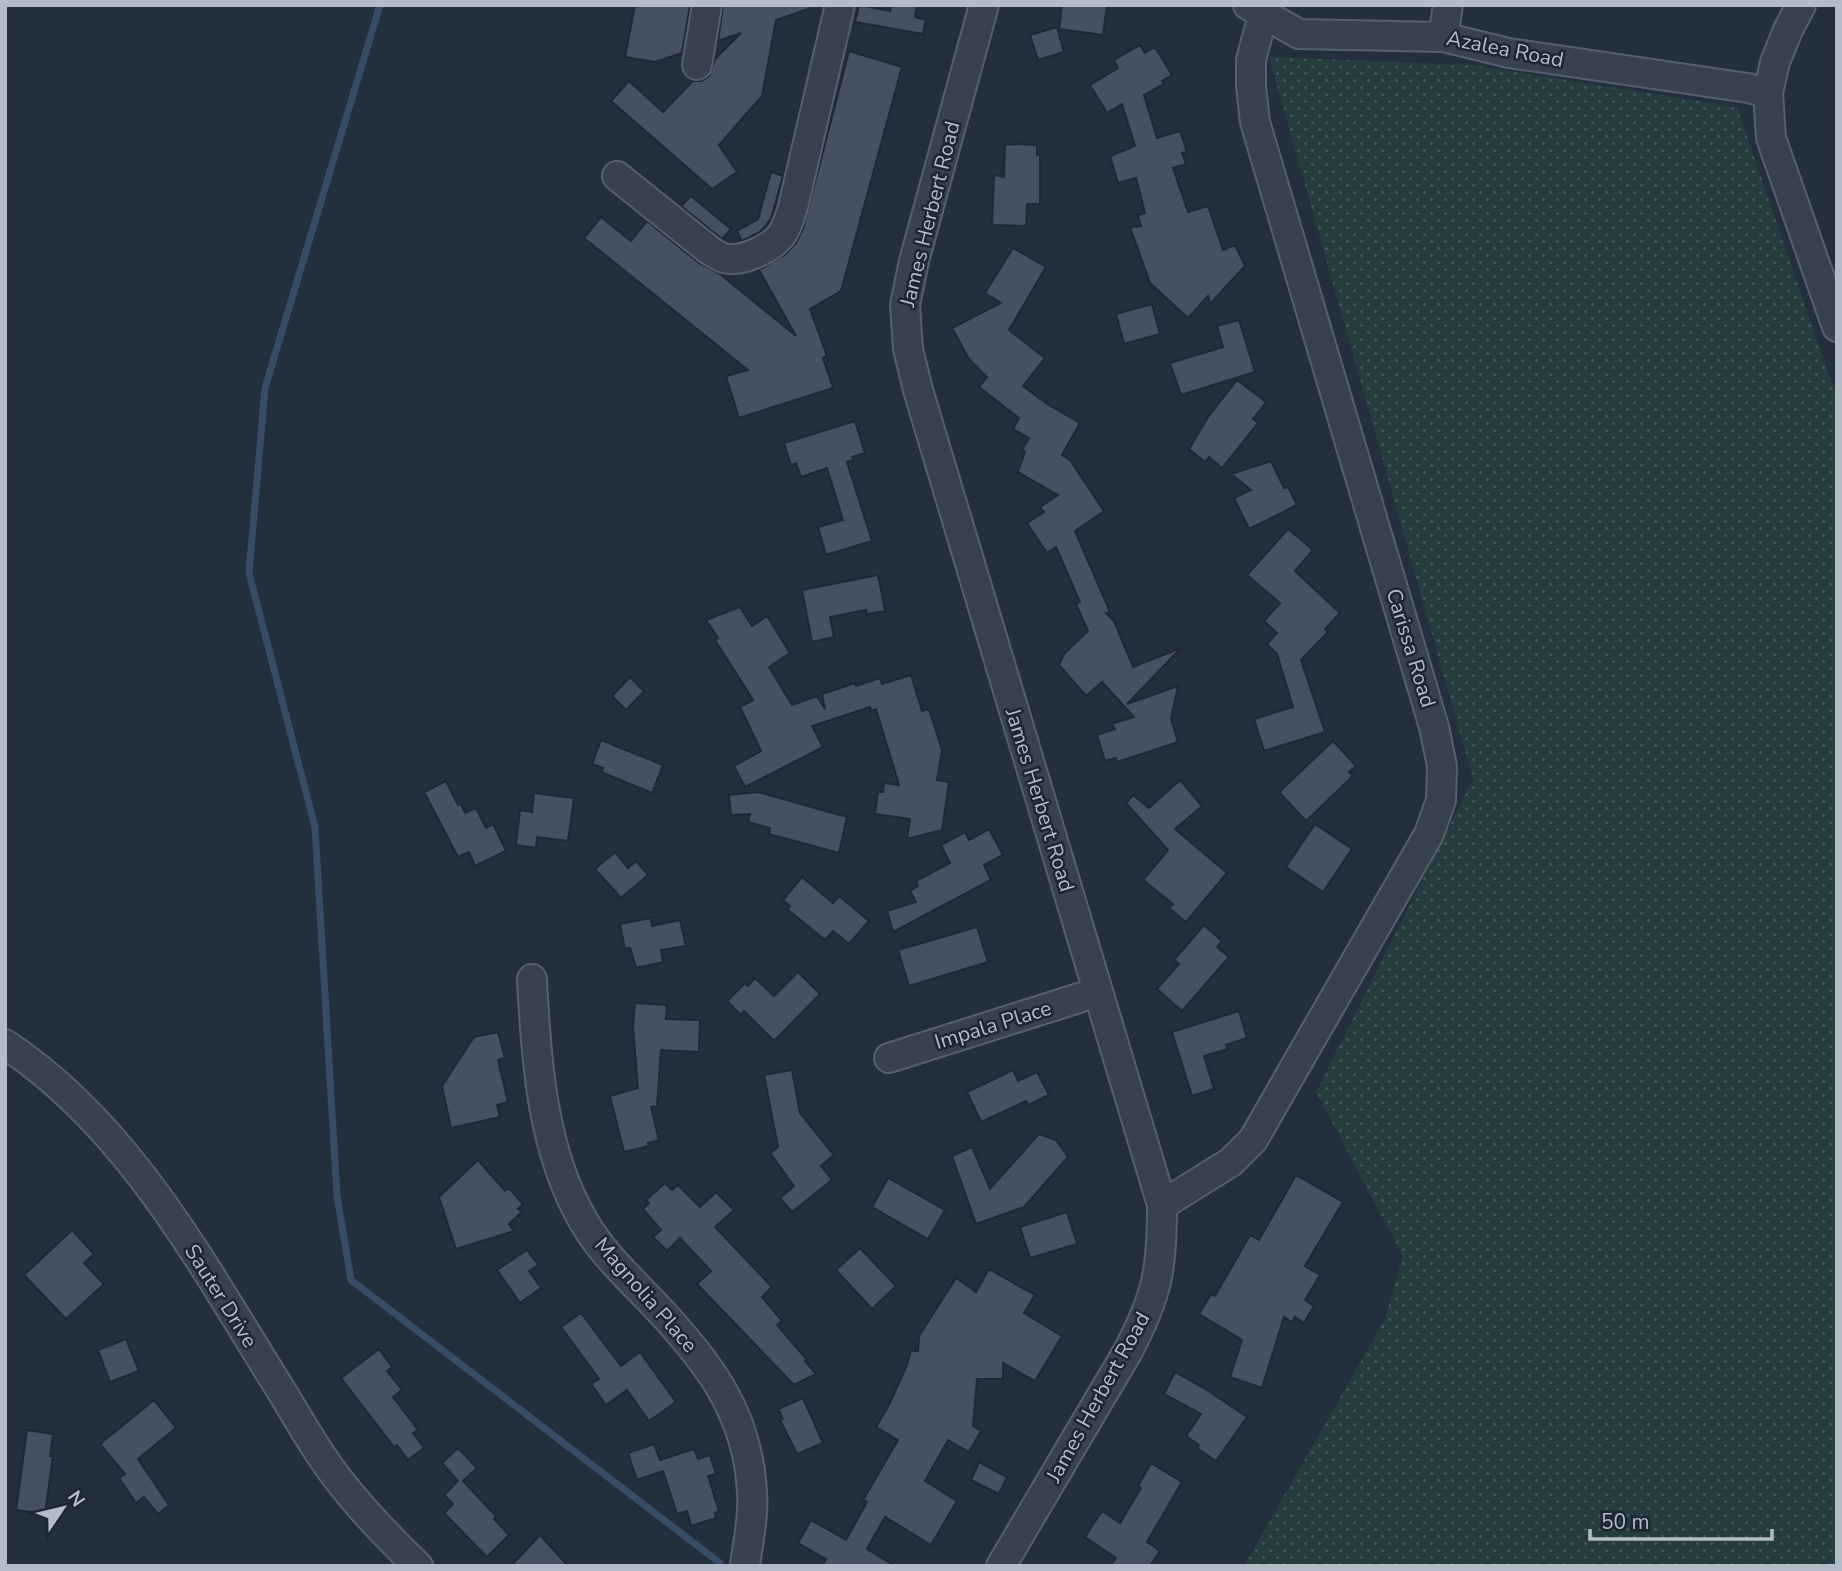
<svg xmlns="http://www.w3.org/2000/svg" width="1842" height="1571" font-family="'Nunito Sans',sans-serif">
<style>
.park{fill:url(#park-dots)}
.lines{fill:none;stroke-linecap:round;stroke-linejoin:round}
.stream{stroke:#394c67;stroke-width:7}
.building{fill:#455162;stroke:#1f2835;stroke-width:2}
.minor-casing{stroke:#565f6c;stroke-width:32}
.minor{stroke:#38414e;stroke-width:28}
.labels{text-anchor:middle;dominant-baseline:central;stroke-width:5;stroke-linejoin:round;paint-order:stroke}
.street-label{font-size:21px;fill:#b4bcc9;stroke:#1d2633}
</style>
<defs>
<pattern id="park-dots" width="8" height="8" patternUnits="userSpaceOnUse" patternTransform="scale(1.75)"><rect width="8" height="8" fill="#263c3f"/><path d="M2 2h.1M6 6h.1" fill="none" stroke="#435659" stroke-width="1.8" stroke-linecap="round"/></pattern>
</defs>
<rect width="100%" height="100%" fill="#242f3e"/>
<path class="park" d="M1269,57l203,8 265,42 100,292v1167h-593l141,-247 18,-63 -87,-164 157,-313z"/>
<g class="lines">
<path class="stream" d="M380,5l-115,383 -16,185 66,254 22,369 14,84 369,283"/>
</g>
<path class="building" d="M635,5h55l-8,48 -27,9 -30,-5z
M723,5h87l1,3 -35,12 -14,76 -43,49 18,27 -25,17 -101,-88 18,-20 34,31 30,-31h9l7,-5 6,-17 26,-26 -23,8z
M859,5l31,6 1,-6h26l-2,12 11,3 -3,14 -68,-12z
M1062,5h45l-4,30 -44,-6z
M1057,27l7,25 -26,8 -8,-25z
M1140,45l5,8 10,-6 17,28 -10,6 2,3 -20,11 13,43 23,-7 7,21 -5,1 4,11 -13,4 15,44 20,-6 15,44 12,-5 10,21 -35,38 -2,-8 -20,22 -38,-35 -20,-56 11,-1 -3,-11 7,-2 -9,-35 -18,5 -8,-27 25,-10 -13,-42 -15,9 -17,-28 28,-17 -4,-8z
M849,51l53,16 -61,224 -31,18 17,47 -4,2 10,30 -94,30 -13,-42 22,-6 -164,-132 17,-21 30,24 16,-20 52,42 21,11 76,62 -37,-66 27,-16 10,-11 7,-14z
M1014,144l23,1v10h3v49h-13l-1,22 -34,-1 2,-50 10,2 1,-32z
M771,172l12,4 -12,43 -11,13 -18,9 -5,-10 21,-12z
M691,196l40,33 -9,10 -41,-33z
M1013,248l33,19 -37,63 36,28 -22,28 24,18 33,19 -18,32 8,5 34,51 -29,20 35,81 -4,1 8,8 19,46 48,-19 -54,56 51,-18 -7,33 7,23 -61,20 -1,-4 -11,3 -8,-26 18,-6 -4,-5 23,-7 -32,-35 -16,14 -27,-31 5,-11 24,-23 -12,-27 4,-2 -24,-55 -9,6 -20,-30 17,-11 -4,-5 18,-12 -40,-23 7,-20 -3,-2 7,-12 -16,-9 6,-11 -40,-31 8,-10 -18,-18 -17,-31 49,-25 -16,-10z
M1152,304l8,30 -36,10 -8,-30z
M1239,320l16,52 -74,23 -11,-32 53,-16 -6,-21z
M1237,380l29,22 -13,17 5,4 -36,45 -13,-11 -4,5 -16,-13 19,-32z
M855,421l10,32 -13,4 1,3 -6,2 25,79 -46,14 -8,-28 25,-7 -16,-52 -26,9 -5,-14 -5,2 -7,-22z
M1271,461l13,27 4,-1 9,18 -48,24 -15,-31 17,-8 -20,-16z
M1288,529l25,21 -18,21 45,42 -15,16 3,3 -27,28 24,72 -61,19 -10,-32 39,-12 -16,-53 -10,-10 10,-11 -13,-12 16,-18 -33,-28z
M878,575l7,36 -18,3 -1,-4 -36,7 4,20 -22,5 -10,-52z
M740,607l12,19 15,-10 23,37 -21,14 23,38 25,-9 8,13 -3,-15 33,-11 1,3 24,-8 2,6 29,-9 11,36 7,-2 13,41 -5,30 12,2 -7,48 -35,9 3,-20 -35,-5 3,-22h5l1,-9 15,2 -23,-76 -5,2 -1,-4 -58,19 11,21 -78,40 -11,-21 27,-15 -21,-44 13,-7 -38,-60 3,-2 -12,-18z
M630,677l14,14 -18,19 -14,-14z
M601,740l62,25 -11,28 -51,-21 2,-4 -11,-4z
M1333,741l23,25 -7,6 4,4 -47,45 -27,-29z
M1180,780l22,26 -27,23 52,44 -41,49 -17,-14 4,-4 -30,-24 25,-30 -42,-47 7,-8 16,13z
M446,781l12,24 3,-1 4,9 11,-5 10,20 7,-4 13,27 -31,15 -6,-14 -11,5 -34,-65z
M758,792l89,25 -8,36 -70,-19 1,-6 -22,-6 2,-8 -19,1 -2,-20z
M534,793l40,5 -6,43 -31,-4 -1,11 -20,-3 4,-35 12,2z
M1315,824l37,25 -29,43 -37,-25z
M989,829l14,26 -19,10 7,15 -98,52 -6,-21 29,-9 -6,-11 8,-5 -2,-5 34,-18 -9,-18 24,-13 4,8z
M615,852l13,16 8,-7 12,14 -27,23 -26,-29z
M802,877l31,26 6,-7 30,25 -20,23 -16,-13 -8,9 -38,-31 3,-3 -7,-6z
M651,918l1,8 28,-6 6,26 -25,4 2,12 -27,6 -6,-20 -5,1 -5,-25z
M1204,925l18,16 -5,6 12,10 -47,54 -25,-22 22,-25 -5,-4z
M977,927l11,35 -79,24 -11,-36z
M798,972l22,22 -46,47 -30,-30 -3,4 -14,-14 18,-18 3,3 7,-8 19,18z
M635,1003l32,2 -1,14 34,1 -1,32 -38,-2 -4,56 -6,1 8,33 -11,3 1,3 -25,6 -14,-56 28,-8 -5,-62z
M1239,1011l8,27 -21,7 2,4 -24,7 10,33 -22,7 -20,-64z
M498,1032l7,26 -7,2 10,42 -11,3 3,12 -49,11 -9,-42 32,-49z
M792,1070l8,43 34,42 -13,11 11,14 -40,32 -12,-14 14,-12 -24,-33 8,-6 -14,-72z
M1013,1070l5,11 19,-9 12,23 -21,10 -2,-4 -45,21 -14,-30z
M1039,1134l17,6 12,17 -44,50 -48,17 -24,-68 20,-9 18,42z
M478,1160l27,31 4,-3 14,16 -5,5 4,3 -13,12 5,7 -58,18 -17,-52z
M1296,1175l47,27 -38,64 15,9 -15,25 9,6 -10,17 -9,-6 -3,5 -8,-5 -22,71 -32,-11 12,-37 -43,-26 12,-20 4,2 35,-61 9,5z
M888,1178l57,32 -17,29 -56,-32z
M665,1183l7,7 6,-5 22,22 16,-15 18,18 -19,17 57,60 -10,10 20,24 -5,4 30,35 -2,1 11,13 -22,11 -97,-101 14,-13 -31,-33 -13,13 -14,-14 8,-7 -18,-21 6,-6 -3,-3z
M1067,1212l10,32 -47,14 -10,-31z
M72,1230l22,24 -10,9 20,21 -38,35 -42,-44z
M860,1248l36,38 -24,23 -36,-39z
M527,1250l11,15 -9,6 12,17 -21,15 -23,-33z
M989,1269l46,26 -11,18 38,23 -27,45 -32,-18v16h-26l-4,47 8,5 -12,21 -21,-12 -23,41 32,20 -26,44 -46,-28 -18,32 28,17h-73l4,-7 -28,-16 13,-23 35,20 21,-38 -4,-2 35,-60 -22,-13 13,-22 18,-40 4,-14h7l1,-15 37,-58 20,14z
M581,1313l40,53 19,-14 36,50 -27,19 -22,-31 -21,15 -15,-21 8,-5 -38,-52z
M126,1339l13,32 -29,11 -12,-32z
M379,1349l13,18 -5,4 15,19 -9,7 25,33 -5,3 11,15 -16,12 -11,-15 -3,2 -53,-69z
M1175,1372l32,18 40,27 -31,44 -19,-13 2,-3 -13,-9 15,-22 -37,-20z
M803,1398l20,45 -26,11 -17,-34 3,-1 -5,-10z
M154,1400l22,28 -38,31 31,46 -11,9 -14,-17 -8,6 -17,-25 6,-4 -25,-30z
M27,1430l26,4 -3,22h3l-8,58 -29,-4z
M654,1444l6,16 34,-11 4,10 12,-4 6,19 -8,2 11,35 -4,2 1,5 -25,8 -4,-15 -10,3 -14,-43 -26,9 -9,-27z
M458,1448l19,20 -14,13 33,35 -2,3 15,16 -22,22 -43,-44 9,-9 -9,-9 14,-14 -16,-18z
M979,1462l28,15 -8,17 -28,-14z
M1151,1463l31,19 -35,60 13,9 -10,15h-40l6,-8 -31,-21 17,-26 18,12 21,-35 -3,-2z
M540,1535l28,31h-57z"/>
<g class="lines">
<g class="minor-casing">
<path id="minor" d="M984,5l-70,256 -9,44 3,44 10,41 244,815c0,64 -4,89 -34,146l-127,215
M1248,5l51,29 144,3 66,16 239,35 20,5
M1801,5l-13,25 -13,32 -7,31 3,45 66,189
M1443,37l5,-32
M697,65l10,-60
M617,176l92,74c5,3 10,7 15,8 17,5 45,-9 56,-21 7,-9 10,-20 13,-30l47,-202
M532,979c4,81 10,172 52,243 18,31 45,56 69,81 53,56 95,108 99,189 2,25 -4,49 -7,74
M5,1044c127,84 200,226 279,351 18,30 36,62 58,89 23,30 49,56 76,82
M889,1058l209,-66
M1162,1205l69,-43 22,-22 176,-306 12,-34 1,-34 -8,-39 -179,-605 -4,-35v-27l12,-45"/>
</g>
<use href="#minor" class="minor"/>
</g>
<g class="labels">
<g class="street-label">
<text transform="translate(1505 49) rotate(11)">Azalea Road</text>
<text transform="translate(930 214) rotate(-76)">James Herbert Road</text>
<text transform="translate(1411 648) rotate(73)">Carissa Road</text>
<text transform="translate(1040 800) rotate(73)">James Herbert Road</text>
<text transform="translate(993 1025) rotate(-17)">Impala Place</text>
<text transform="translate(646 1295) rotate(49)">Magnolia Place</text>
<text transform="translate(221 1296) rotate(58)">Sauter Drive</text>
<text transform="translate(1098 1397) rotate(-61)">James Herbert Road</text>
</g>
</g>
<rect width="1842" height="1571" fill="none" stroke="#b4bcc9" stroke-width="14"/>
<g transform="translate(63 1508) rotate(55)" stroke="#1d2633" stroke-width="5" paint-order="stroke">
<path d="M0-5L12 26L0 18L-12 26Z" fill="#b4bcc9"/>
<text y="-10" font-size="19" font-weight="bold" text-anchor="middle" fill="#b4bcc9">N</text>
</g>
<path d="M1590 1529v10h182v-10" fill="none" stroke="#b4bcc9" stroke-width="3.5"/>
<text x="1601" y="1529" font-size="21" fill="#b4bcc9" stroke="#1d2633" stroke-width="5" paint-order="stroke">50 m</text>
</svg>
